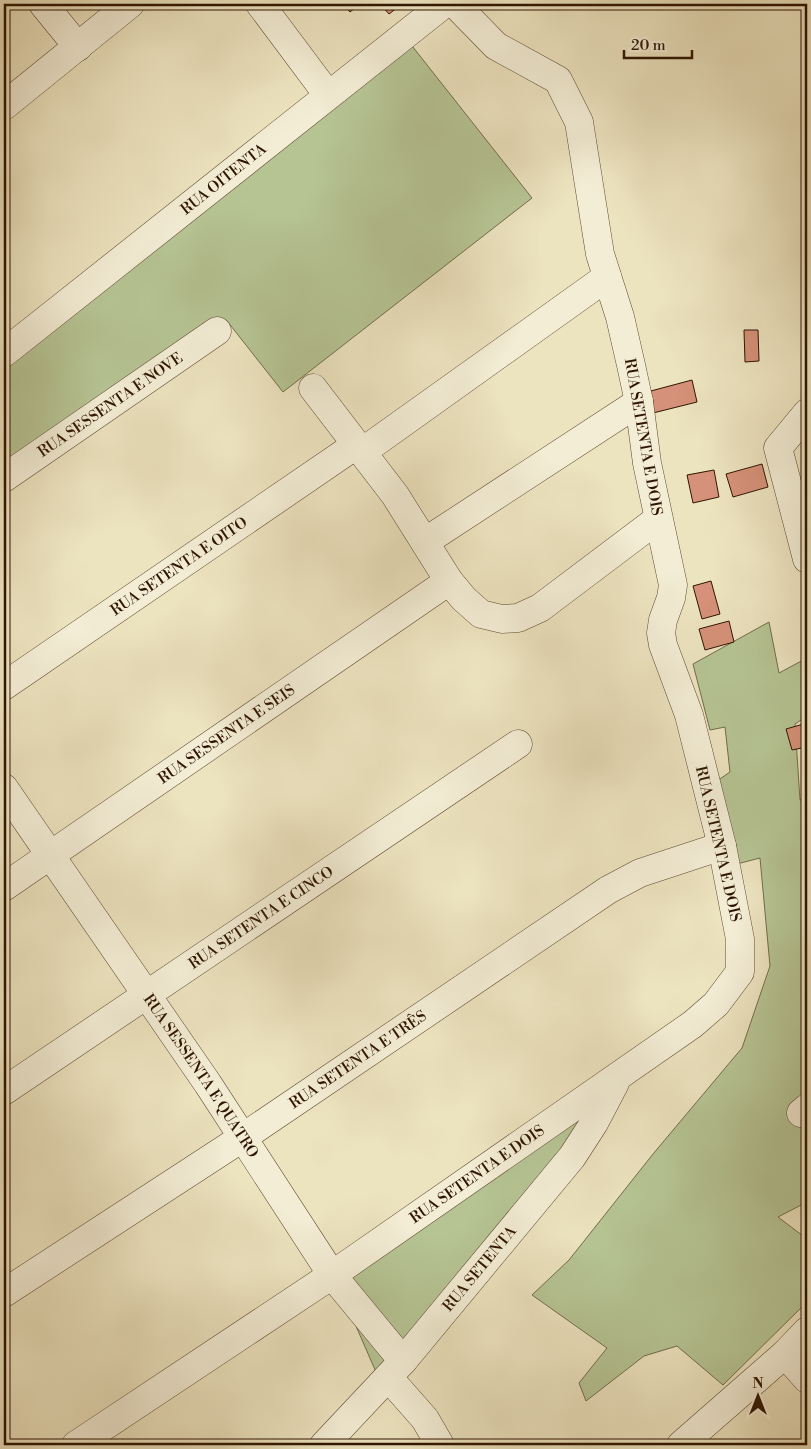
<svg xmlns="http://www.w3.org/2000/svg" width="811" height="1449" font-family="'Libre Bodoni',serif">
<style>
.green{fill:#b6c494;stroke:#726c4a}
.building{fill:#d59179;stroke:#2f1500}
.lines{fill:none;stroke-linecap:round;stroke-linejoin:round}
.minor-casing{stroke:#5e4830;stroke-width:29}
.minor{stroke:#f3edd5;stroke-width:28}
.labels{text-anchor:middle;dominant-baseline:central;stroke-width:4;stroke-linejoin:round;paint-order:stroke}
.street-label{font-size:15px;fill:#2f1500;stroke:#f3edd5}
</style>
<rect width="100%" height="100%" fill="#ece3bf"/>
<filter id="stains"><feTurbulence type="fractalNoise" baseFrequency=".004" numOctaves="4"/><feColorMatrix values="0 0 0 0 .2 0 0 0 0 .09 0 0 0 0 .02 0 0 0 .5 -.17"/></filter>
<radialGradient id="worn" r=".72"><stop offset=".6" stop-color="#630" stop-opacity="0"/><stop offset="1" stop-color="#630" stop-opacity=".3"/></radialGradient>
<path class="green" d="M405,37l127,161 -249,194 -56,-71 -223,152v-122z
M769,622l10,51 28,-15v58l-12,8 5,76 7,-2v294l-18,19 18,23v68l-29,15 29,22v63l-84,83 -46,-39 -33,10 -58,45 -7,-18 28,-35 -75,-53 37,-35 84,-106 89,-106 28,-82 -10,-108 -27,7 -16,-84 13,-9 -5,-45 -15,3 -17,-66z
M567,1100l18,33 -209,239 -44,-101z"/>
<path class="building" d="M343,4h17l-10,8z
M380,4h22l-13,10z
M744,330h14l1,31 -14,1z
M692,380l5,22 -44,11 -6,-21z
M762,464l6,23 -35,10 -7,-23z
M714,470l5,27 -26,6 -6,-28z
M711,581l9,33 -18,5 -9,-33z
M729,621l5,21 -29,8 -6,-21z
M807,723v24l-15,3 -6,-21z"/>
<g class="lines">
<g class="minor-casing">
<g id="minor">
<path d="M43,4l35,43"/>
<path d="M260,4l68,91"/>
<path d="M4,106l126,-102"/>
<path id="s1" d="M4,353l440,-349"/>
<path d="M313,388l82,107 54,86 15,18 17,15 21,5 16,-1 22,-10 118,-89"/>
<path d="M807,413l-29,35 29,111"/>
<path d="M362,452l245,-175"/>
<path id="s2" d="M4,478l213,-147"/>
<path d="M426,541l213,-139"/>
<path id="s3" d="M4,686l352,-241"/>
<path id="s4" d="M4,788l204,296 124,191 71,86"/>
<path id="s5" d="M4,887l445,-306"/>
<path id="s6" d="M4,1091l514,-347"/>
<path d="M801,1113l6,-5"/>
<path id="s7" d="M4,1293l238,-155 366,-248 32,-17 82,-27"/>
<path d="M785,1354l22,25"/>
<path d="M388,1377l37,42 15,26"/>
<path id="s8" d="M76,1445l256,-170 361,-251 23,-20 24,-32v-33l-18,-93 -33,-131 -26,-70 -2,-12 2,-13 8,-22 2,-13 -26,-122 -8,-61 -8,-37 -11,-48 -20,-63 -21,-132 -21,-42 -62,-34 -41,-42"/>
<path id="s9" d="M324,1445l79,-84 169,-204 22,-34 21,-40"/>
<path d="M681,1445l104,-91 22,-23"/>
</g>
</g>
<use href="#minor" class="minor"/>
</g>
<g class="labels">
<g class="street-label">
<text stroke="none"><textPath href="#s1" startOffset="280">RUA OITENTA</textPath></text>
<text stroke="none"><textPath href="#s2" startOffset="129">RUA SESSENTA E NOVE</textPath></text>
<text transform="translate(643 437) rotate(80)">RUA SETENTA E DOIS</text>
<text stroke="none"><textPath href="#s3" startOffset="212">RUA SETENTA E OITO</textPath></text>
<text stroke="none"><textPath href="#s5" startOffset="270">RUA SESSENTA E SEIS</textPath></text>
<text transform="translate(718 844) rotate(77)">RUA SETENTA E DOIS</text>
<text stroke="none"><textPath href="#s6" startOffset="310">RUA SETENTA E CINCO</textPath></text>
<text stroke="none"><textPath href="#s7" startOffset="424">RUA SETENTA E TRÊS</textPath></text>
<text stroke="none"><textPath href="#s4" startOffset="349">RUA SESSENTA E QUATRO</textPath></text>
<text stroke="none"><textPath href="#s8" startOffset="484">RUA SETENTA E DOIS</textPath></text>
<text stroke="none"><textPath href="#s9" startOffset="235">RUA SETENTA</textPath></text>
</g>
</g>
<rect width="811" height="1449" fill="none" stroke="#ece3bf" stroke-width="20"/>
<rect x="5" y="5" width="801" height="1439" fill="none" stroke="#2f1500" stroke-width="2.5"/>
<rect x="10" y="10" width="791" height="1429" fill="none" stroke="#2f1500"/>
<g transform="translate(758 1396)" stroke="#f3edd5" stroke-width="4" paint-order="stroke">
<path d="M0-4L9 19L0 12L-9 19Z" fill="#2f1500"/>
<text y="-8" font-size="14" font-weight="bold" text-anchor="middle" fill="#2f1500">N</text>
</g>
<path d="M624 50v8h68v-8" fill="none" stroke="#2f1500" stroke-width="2.5"/>
<text x="631" y="50" font-size="15" fill="#2f1500" stroke="#f3edd5" stroke-width="4" paint-order="stroke">20 m</text>
<rect width="100%" height="100%" filter="url(#stains)"/>
<rect width="100%" height="100%" fill="url(#worn)"/>
</svg>
